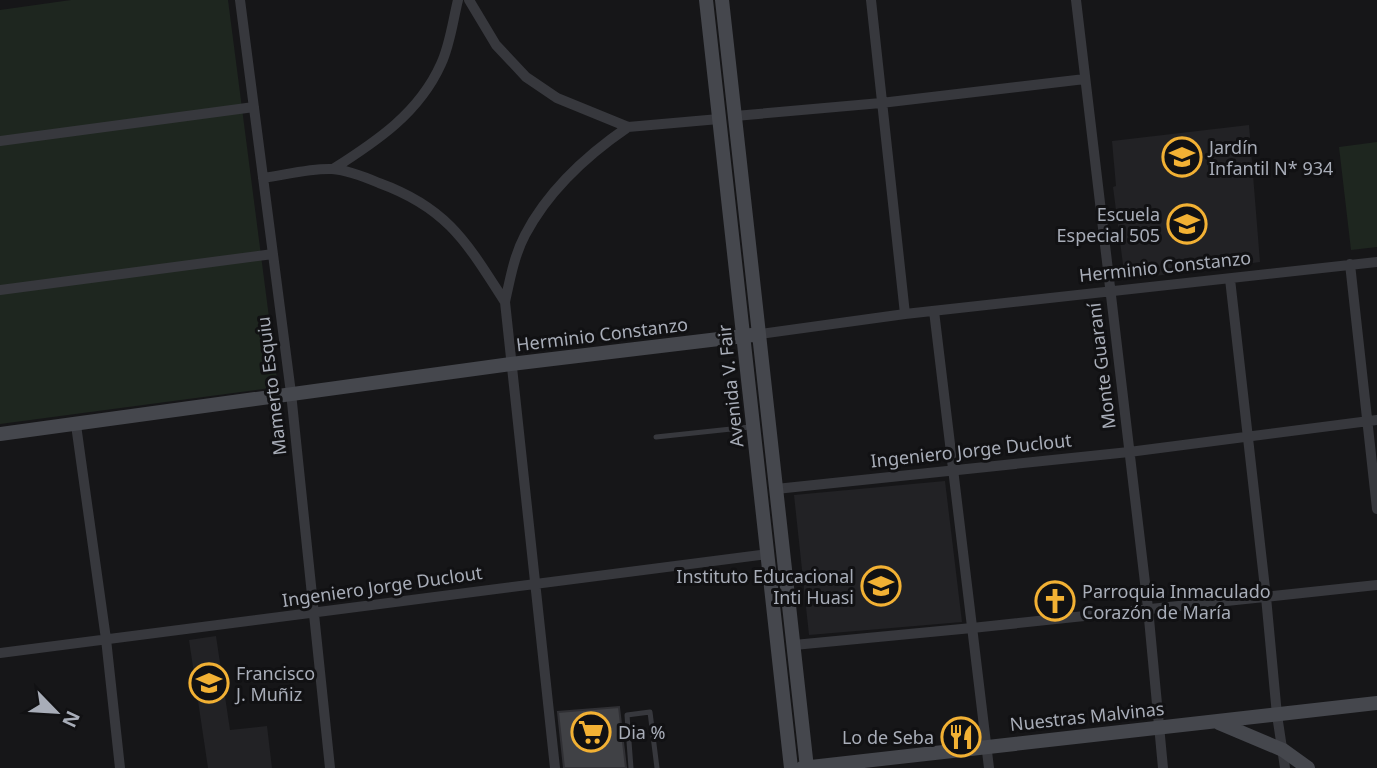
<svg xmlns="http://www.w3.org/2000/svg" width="1377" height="768" font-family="'Noto Sans',sans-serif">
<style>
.built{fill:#222225}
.green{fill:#1e261f}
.building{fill:#404145;stroke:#303034;stroke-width:2}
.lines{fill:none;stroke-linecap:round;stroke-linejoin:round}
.lane{stroke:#37383d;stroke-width:5}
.street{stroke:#37383d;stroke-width:10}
.secondary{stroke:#45474d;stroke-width:14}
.labels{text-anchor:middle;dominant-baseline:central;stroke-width:6;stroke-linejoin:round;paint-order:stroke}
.poi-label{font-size:18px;fill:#a8adb8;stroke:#111113;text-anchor:start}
.street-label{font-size:18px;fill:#a8adb8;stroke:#111113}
</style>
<rect width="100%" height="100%" fill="#161618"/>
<path class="built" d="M1249,125l11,137 -135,18 -12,-93 3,-1 -4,-45z
M945,481l17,141 -153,13 -15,-140z
M216,636l14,94 37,-4 5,42h-64l-19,-128z"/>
<path class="green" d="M71,0h157l50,387 -278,37v-414z
M1377,142v105l-26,3 -12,-103z"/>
<path class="building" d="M619,707l7,61h-62l-6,-56z"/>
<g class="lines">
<path class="lane" d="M656,437l94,-10
M631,768l-4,-53 23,-3 7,56"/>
<path class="street" d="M240,0l51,393 39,375
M469,0l27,45 30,32 31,21 71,29 91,-8
M871,0l34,314
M1076,0l72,608 15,160
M735,116l146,-13 204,-24
M0,141l254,-34
M333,169c44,-28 86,-56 108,-105 9,-19 12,-44 17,-64
M263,178c22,-3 47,-10 69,-9 15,1 33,8 47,14 69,25 88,60 126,119
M1350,264l27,245
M1230,279l36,318 11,118 8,53
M0,290l273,-36
M934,311l55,457
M760,334l145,-20 472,-52
M76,425l30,214 14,129
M776,489l353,-37 248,-32
M794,645l178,-17 405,-43
M0,653l768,-99
M555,768l-50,-466c5,-23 9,-46 20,-67 23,-44 62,-80 103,-108"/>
<path class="secondary" d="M706,0l85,768
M722,0l85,768
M0,434l511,-70 241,-29
M1219,723l64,27 25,18
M802,768l575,-65"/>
</g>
<defs>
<g id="school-ring" transform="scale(2.0125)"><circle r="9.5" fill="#111113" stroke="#f2b134" stroke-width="1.5"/><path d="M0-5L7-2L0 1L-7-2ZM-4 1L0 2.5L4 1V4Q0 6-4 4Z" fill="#f2b134"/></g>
<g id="church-ring" transform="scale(2.0125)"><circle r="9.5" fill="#111113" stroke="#f2b134" stroke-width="1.5"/><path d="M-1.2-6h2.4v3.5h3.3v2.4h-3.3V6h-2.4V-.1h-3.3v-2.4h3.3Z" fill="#f2b134"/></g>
<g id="supermarket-ring" transform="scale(2.0125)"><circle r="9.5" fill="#111113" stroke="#f2b134" stroke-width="1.5"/><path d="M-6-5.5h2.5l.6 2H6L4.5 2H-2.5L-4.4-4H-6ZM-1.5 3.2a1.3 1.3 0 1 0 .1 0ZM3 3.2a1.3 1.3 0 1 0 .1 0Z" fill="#f2b134"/></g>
<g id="restaurant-ring" transform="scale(2.0125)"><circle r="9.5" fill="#111113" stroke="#f2b134" stroke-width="1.5"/><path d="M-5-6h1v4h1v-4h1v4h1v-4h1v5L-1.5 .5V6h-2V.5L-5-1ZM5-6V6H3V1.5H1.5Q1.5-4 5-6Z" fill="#f2b134"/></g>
</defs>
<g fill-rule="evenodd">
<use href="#school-ring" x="1182" y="157"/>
<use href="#school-ring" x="1187" y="224"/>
<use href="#school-ring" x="881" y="586"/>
<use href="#church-ring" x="1055" y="601"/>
<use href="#school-ring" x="209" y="683"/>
<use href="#supermarket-ring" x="591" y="732"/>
<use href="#restaurant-ring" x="961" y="737"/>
</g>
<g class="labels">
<g class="poi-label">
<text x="1209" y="147">Jardín<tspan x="1209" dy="21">Infantil N* 934</tspan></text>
<text x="1160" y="214" text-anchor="end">Escuela<tspan x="1160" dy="21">Especial 505</tspan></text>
<text x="854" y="576" text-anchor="end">Instituto Educacional<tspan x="854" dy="21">Inti Huasi</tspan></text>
<text x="1082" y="591">Parroquia Inmaculado<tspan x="1082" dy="21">Corazón de María</tspan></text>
<text x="236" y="673">Francisco<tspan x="236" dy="21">J. Muñiz</tspan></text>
<text x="618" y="732">Dia %</text>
<text x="934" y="737" text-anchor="end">Lo de Seba</text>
</g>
<g class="street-label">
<text transform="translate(1165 266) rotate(-6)">Herminio Constanzo</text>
<text transform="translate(602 334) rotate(-7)">Herminio Constanzo</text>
<text transform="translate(1101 366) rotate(-97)">Monte Guaraní</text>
<text transform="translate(271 386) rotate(-97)">Mamerto Esquiu</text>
<text transform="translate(730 386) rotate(-96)">Avenida V. Fair</text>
<text transform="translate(971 450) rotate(-6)">Ingeniero Jorge Duclout</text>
<text transform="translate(382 586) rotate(-8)">Ingeniero Jorge Duclout</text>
<text transform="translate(1087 716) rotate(-6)">Nuestras Malvinas</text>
</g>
</g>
<g transform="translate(56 712) rotate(115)" stroke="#111113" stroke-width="5" paint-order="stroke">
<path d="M0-5L12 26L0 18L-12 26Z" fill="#a8adb8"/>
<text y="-10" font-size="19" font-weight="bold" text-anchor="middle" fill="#a8adb8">N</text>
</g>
</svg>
